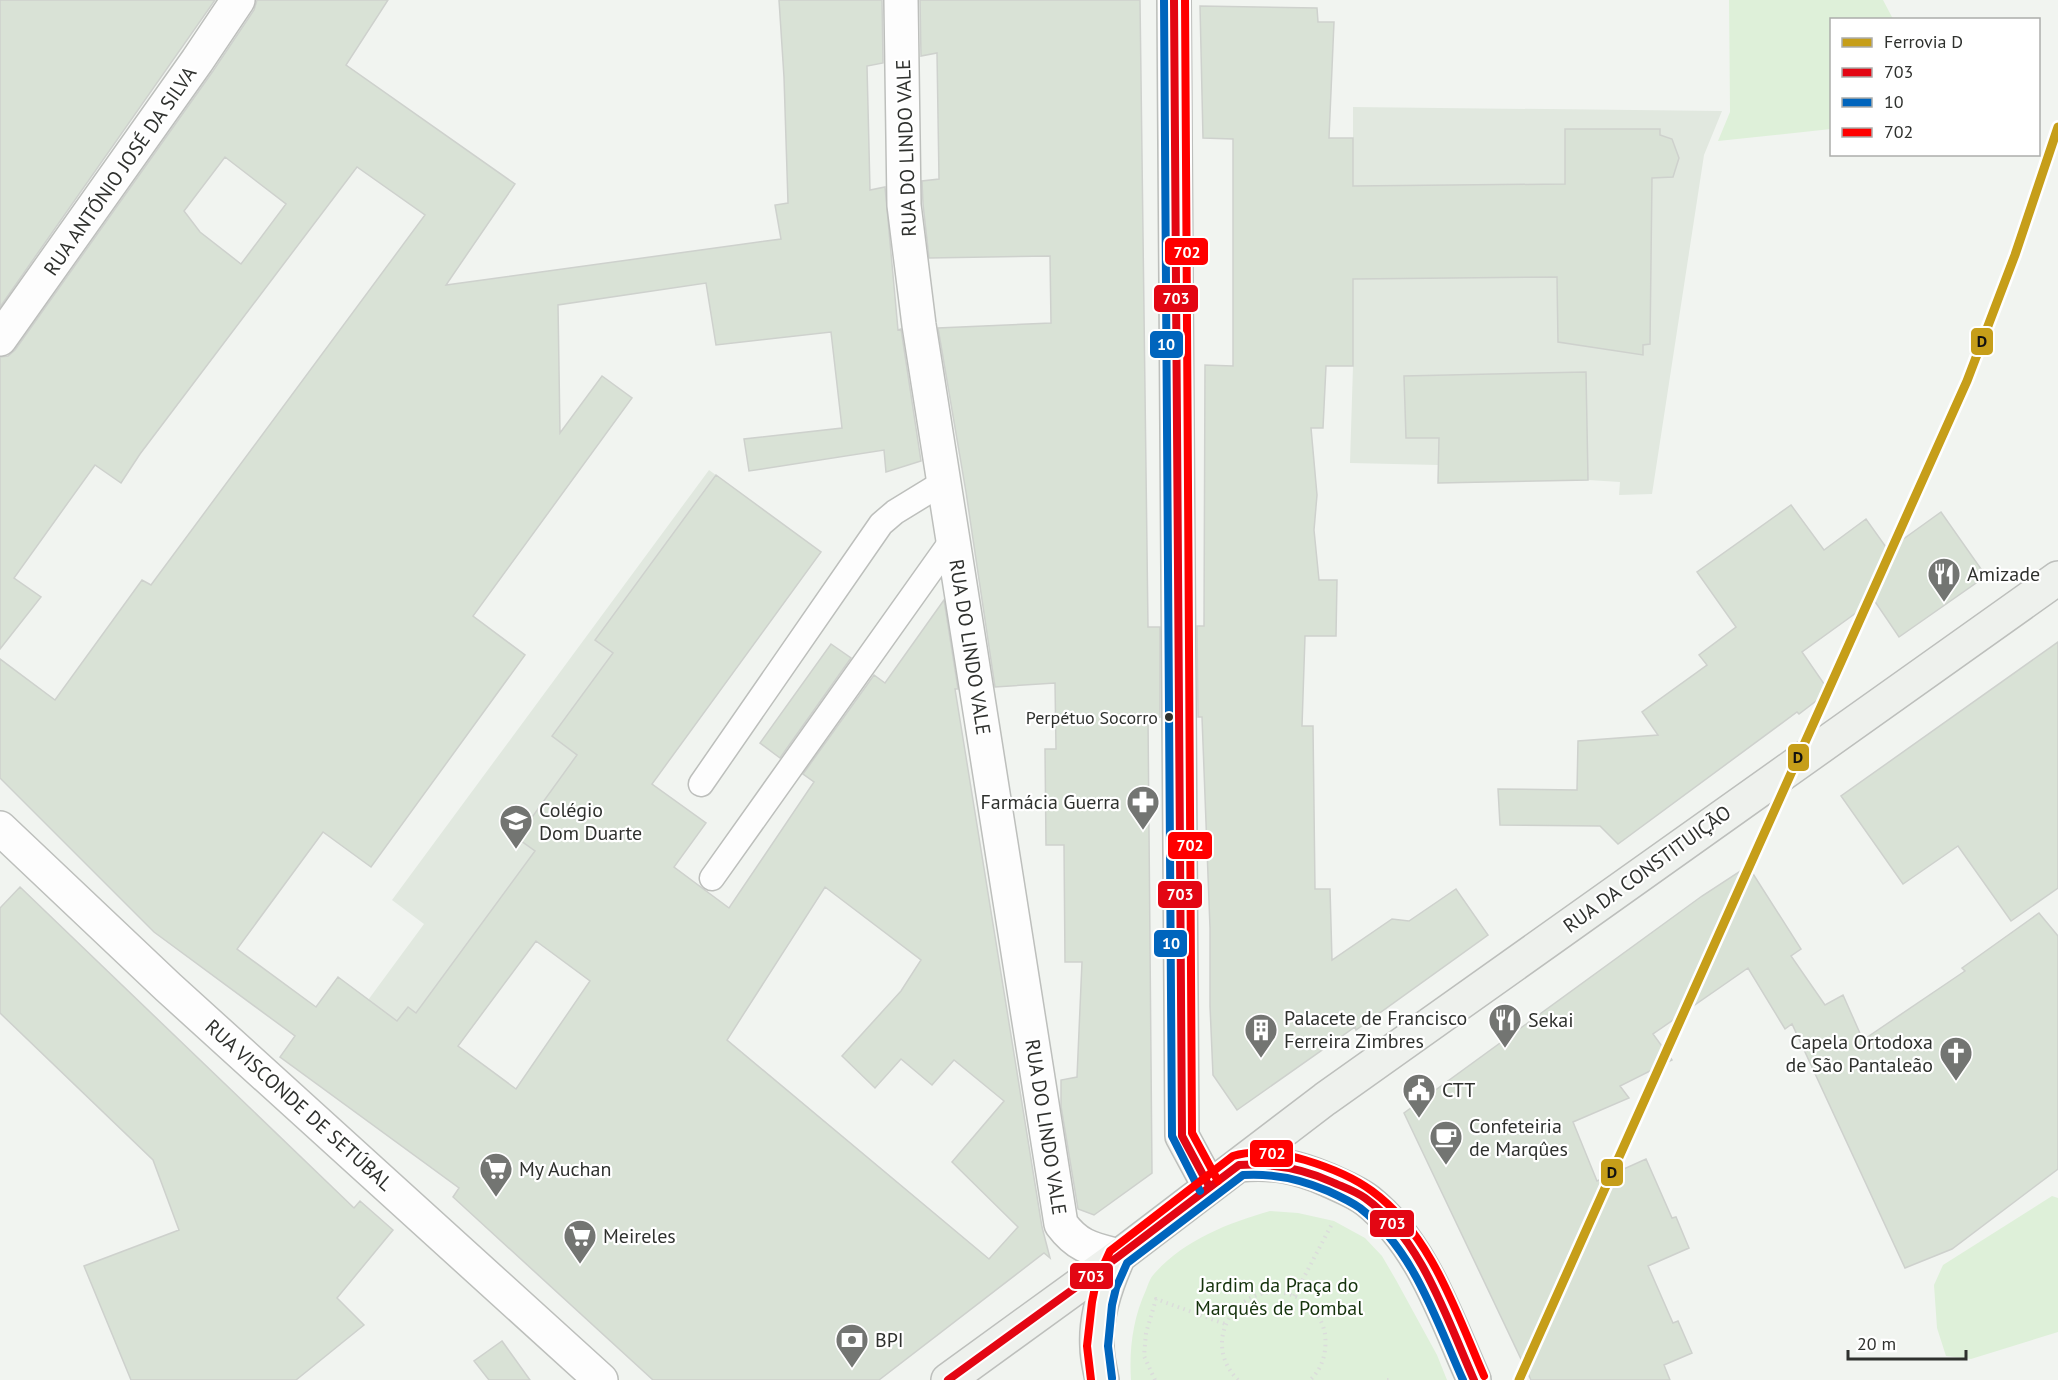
<svg xmlns="http://www.w3.org/2000/svg" width="2058" height="1380" font-family="'PT Sans',sans-serif">
<style>
.built{fill:#e1e8df}
.green{fill:#def0d9}
.building{fill:#d9e2d6;stroke:#ced1cd;stroke-width:1.5;fill-rule:evenodd}
.lines{fill:none;stroke-linecap:round;stroke-linejoin:round}
.lane-casing{stroke:#bdbfbc;stroke-width:27}
.street-casing{stroke:#bdbfbc;stroke-width:36}
.secondary-casing{stroke:#bdbfbc;stroke-width:36}
.path{stroke:#dbdcdb;stroke-width:4;stroke-dasharray:1.5 4.5;stroke-linecap:butt}
.lane{stroke:#fdfdfd;stroke-width:24}
.street{stroke:#fdfdfd;stroke-width:33}
.secondary{stroke:#eef1ed;stroke-width:33}
.bus-1-casing{stroke:#fff;stroke-width:12}
.bus-2-casing{stroke:#fff;stroke-width:12}
.bus-3-casing{stroke:#fff;stroke-width:12}
.bus-1{stroke:#e30613;stroke-width:8}
.bus-2{stroke:#0065bd;stroke-width:8}
.bus-3{stroke:#f00;stroke-width:8}
.rail-1-casing{stroke:#fff;stroke-width:14}
.rail-1{stroke:#c69e19;stroke-width:9}
.bus-dot{fill:#2f312e;stroke:#fff;stroke-width:2}
.labels{text-anchor:middle;dominant-baseline:central;stroke-width:4.5;stroke-linejoin:round;paint-order:stroke}
.bus-label{font-size:18px;fill:#2f312e;stroke:#fff;text-anchor:end}
.street-label{font-size:20px;fill:#2f312e;stroke:#fff}
.poi-label{font-size:20px;fill:#2f312e;stroke:#fff;text-anchor:start}
.park-label{font-size:20px;fill:#15330c;stroke:#fff}
.line-badge{stroke:#fff;stroke-width:2}
.badge-label{font-size:16px;text-anchor:middle;font-weight:bold;fill:#fff}
.pale-badge-label{font-size:16px;text-anchor:middle;font-weight:bold;fill:#111}
</style>
<rect width="100%" height="100%" fill="#f1f4f0"/>
<path class="built" d="M1353,107l369,4 -18,44 -52,339 -33,1 1,-13 -32,-2 -150,3v-18l-88,-2 3,-97h-120v-227l120,-1z
M709,470l112,82 -430,586 -81,-59 114,-155 -32,-24z"/>
<path class="green" d="M1729,0h154l10,19 -61,1 -1,109 -113,12 12,-29z
M2052,1196l6,2v134l-87,27 -25,-3 -9,-28 -3,-43 9,-20z
M1270,1211l28,2 36,8 31,17 17,18 14,24 41,75 10,25h-316c-2,-31 2,-62 15,-90 2,-5 4,-12 8,-16 30,-34 74,-51 116,-63z"/>
<path class="building" d="M0,0h215l-215,307z
M257,0h131l-42,65 169,119 -69,101 335,-46 -6,-34 13,-2 -4,-126 -5,-77h103l1,63 -16,3 3,124 15,-3 13,143 3,-1 20,132 -35,11 -2,-22 -135,21 -5,-32 98,-11 -11,-96 -115,13 -10,-62 -148,22 2,128 42,-57 30,22 -159,218 52,39 -154,212 -48,-35 -86,117 79,58 22,-30 59,44 11,-14 8,6 119,-162 -18,-13 60,-83 -25,-19 61,-83 -18,-13 121,-165 105,77 -169,232 54,39 -32,44 55,41 85,-126 -11,-8 71,-99 11,8 59,-83 14,89h-3l87,538 8,31 -6,-5 -165,127h-226l-200,-183 6,-9 -179,-131 15,-21 -141,-104 -154,-154v-119l55,41 87,-120 9,5 274,-370 -68,-48 -217,287 -19,29 -26,-18 -81,113 27,19 -41,52v-292l8,-1 7,-6 198,-279 41,-61zM225,157l61,47 -45,60 -41,-32 -16,-21zM825,887l96,73 -20,31 -59,65 33,32 26,-29 31,26 22,-25 50,41 -52,61 66,65 -29,32 -262,-219zM536,941l54,40 -74,108 -58,-43z
M920,0h220l8,627h12v90l-12,1 4,455 -58,42 -16,-6 -17,-103v-26l16,-3 5,-115h-17l-1,-117h-18l-1,-96h11l-1,-66 -60,4 -29,-195 -28,-164 113,-5 -1,-67 -121,2 -6,-54 -1,-23 17,-2 -2,-126 -16,3z
M1200,6l117,2 1,14h16l-5,116h24v48l212,-2v-55h95v6l12,4 7,19 -6,19 -21,1 -2,166 -7,1v10l-85,-13 -1,-65 -204,2v87h-27l-3,62h-12l6,67 -3,35 5,50h18l-1,56h-31l-3,90h11l2,163h15l2,71 60,-41 17,2 47,-32 32,46 -132,95 -1,-3 -118,83 -24,-35 -3,-69v-78l-8,-211h-4l-1,-91h7l1,-261 28,1v-227l-30,-1z
M1586,372l2,108 -150,3 1,-45h-33l-2,-62z
M1791,505l33,45 42,-31 22,31 53,-38 45,64 -87,61 -25,-37 -72,52 27,39 -30,23 -2,-2 -179,132 -18,-18 -100,-1 -2,-36 79,1 1,-49 80,-6 -16,-23 65,-47 -8,-10 37,-28 -39,-55z
M2058,642v246l-47,33 -53,-75 -55,38 -62,-88z
M831,644l20,14 -71,100 -20,-15z
M1748,866l53,83 -10,7 34,49 18,-10 20,45 102,-69 -3,-3 77,-55 19,23v233l-106,80 -47,19 -113,-244 -7,5 -37,-61 -95,66 19,26 -52,26 9,12 -56,24 24,59 49,-22 26,59 4,-1 13,31 -41,18 25,57 5,-2 14,32 -28,12 6,15h-139l-127,-267 298,-217z
M20,887l334,321 6,-7 33,29 -56,68 27,27 -68,55h-165l-47,-114 95,-36 -26,-70 -153,-147v-105z
M502,1341l28,39h-41l-15,-19z"/>
<g class="lines">
<g class="lane-casing">
<path id="lane" d="M701,784l180,-260 14,-12 49,-30
M712,878l241,-339"/>
</g>
<g class="street-casing">
<path id="street" d="M901,0l3,205 15,120 142,899c17,23 31,25 58,32
M0,339l197,-278 41,-61
M0,828l168,159 433,393"/>
</g>
<g class="secondary-casing">
<path id="secondary" d="M1174,0l8,1136 27,50
M1239,1165c34,-3 57,1 89,15 13,6 29,12 40,21 55,44 78,117 106,179
M948,1380l171,-124 206,-157 733,-521
M1102,1380c-2,-11 -5,-22 -5,-33 -2,-31 9,-63 22,-91"/>
</g>
<path class="path" d="M1294,1296l39,-74
M1155,1380l-11,-24 2,-23 10,-34 69,25
M1238,1380c-44,-44 11,-111 64,-80 12,7 21,21 23,34 2,17 -2,34 -15,46
M1387,1380h3"/>
<use href="#lane" class="lane"/>
<use href="#street" class="street"/>
<use href="#secondary" class="secondary"/>
<g class="bus-1-casing">
<path id="bus-1" d="M1174,0l8,1136 27,50
M948,1380l171,-124 120,-91c33,-2 63,3 93,17 11,5 23,9 33,16 56,40 82,121 109,182"/>
</g>
<g class="bus-2-casing">
<path id="bus-2" d="M1164,0l8,1136 28,55
M1112,1378l-4,-32 4,-41 4,-17 11,-25 116,-88c30,-2 57,4 85,16 11,5 22,10 32,17 54,42 76,112 103,172"/>
</g>
<g class="bus-3-casing">
<path id="bus-3" d="M1185,0l7,1133 26,48
M1091,1380l-4,-34 5,-44 4,-20 14,-31 123,-95c22,-7 51,-2 72,4 23,7 48,17 67,31 59,43 84,121 112,185"/>
</g>
<use href="#bus-1" class="bus-1"/>
<use href="#bus-2" class="bus-2"/>
<use href="#bus-3" class="bus-3"/>
<g class="rail-1-casing">
<path id="rail-1" d="M1519,1380l448,-999 48,-126 43,-128"/>
</g>
<use href="#rail-1" class="rail-1"/>
</g>
<defs>
<g id="restaurant-pin" transform="scale(1.725)"><path d="M0 17L-7.5 6A9.5 9.5 0 1 1 7.5 6Z" fill="#737572" stroke="#fff"/><path d="M-5-6h1v4h1v-4h1v4h1v-4h1v5L-1.5 .5V6h-2V.5L-5-1ZM5-6V6H3V1.5H1.5Q1.5-4 5-6Z" fill="#fff"/></g>
<g id="pharmacy-pin" transform="scale(1.725)"><path d="M0 17L-7.5 6A9.5 9.5 0 1 1 7.5 6Z" fill="#737572" stroke="#fff"/><path d="M-2-6h4v4h4v4h-4v4h-4v-4h-4v-4h4Z" fill="#fff"/></g>
<g id="school-pin" transform="scale(1.725)"><path d="M0 17L-7.5 6A9.5 9.5 0 1 1 7.5 6Z" fill="#737572" stroke="#fff"/><path d="M0-5L7-2L0 1L-7-2ZM-4 1L0 2.5L4 1V4Q0 6-4 4Z" fill="#fff"/></g>
<g id="building-pin" transform="scale(1.725)"><path d="M0 17L-7.5 6A9.5 9.5 0 1 1 7.5 6Z" fill="#737572" stroke="#fff"/><path d="M-4-6H4V6H1V3H-1V6H-4ZM-2.5-4.3h1.7v1.8h-1.7ZM.8-4.3h1.7v1.8H.8ZM-2.5-1h1.7V.8h-1.7ZM.8-1h1.7V.8H.8Z" fill="#fff"/></g>
<g id="church-pin" transform="scale(1.725)"><path d="M0 17L-7.5 6A9.5 9.5 0 1 1 7.5 6Z" fill="#737572" stroke="#fff"/><path d="M-1.2-6h2.4v3.5h3.3v2.4h-3.3V6h-2.4V-.1h-3.3v-2.4h3.3Z" fill="#fff"/></g>
<g id="civic-pin" transform="scale(1.725)"><path d="M0 17L-7.5 6A9.5 9.5 0 1 1 7.5 6Z" fill="#737572" stroke="#fff"/><path d="M-.6-6.5H3V-4.5H.6V-3L4-1V1h2V6H-6V1h2V-1L-.6-3ZM-1.2 2.5V6h2.4V2.5Z" fill="#fff"/></g>
<g id="cafe-pin" transform="scale(1.725)"><path d="M0 17L-7.5 6A9.5 9.5 0 1 1 7.5 6Z" fill="#737572" stroke="#fff"/><path d="M-5.5-4.5H6V0H3Q3 3.5 0 3.5H-2.5Q-5.5 3.5-5.5 0ZM3-3.2v2h1.7v-2ZM-6 4.5H4V6H-6Z" fill="#fff"/></g>
<g id="supermarket-pin" transform="scale(1.725)"><path d="M0 17L-7.5 6A9.5 9.5 0 1 1 7.5 6Z" fill="#737572" stroke="#fff"/><path d="M-6-5.5h2.5l.6 2H6L4.5 2H-2.5L-4.4-4H-6ZM-1.5 3.2a1.3 1.3 0 1 0 .1 0ZM3 3.2a1.3 1.3 0 1 0 .1 0Z" fill="#fff"/></g>
<g id="bank-pin" transform="scale(1.725)"><path d="M0 17L-7.5 6A9.5 9.5 0 1 1 7.5 6Z" fill="#737572" stroke="#fff"/><path d="M-6-4H6V4H-6ZM0-2.3a2.3 2.3 0 1 0 0 4.6a2.3 2.3 0 1 0 0-4.6Z" fill="#fff"/></g>
</defs>
<g fill-rule="evenodd">
<use href="#restaurant-pin" x="1944" y="574"/>
<use href="#pharmacy-pin" x="1143" y="802"/>
<use href="#school-pin" x="516" y="821"/>
<use href="#restaurant-pin" x="1505" y="1020"/>
<use href="#building-pin" x="1261" y="1030"/>
<use href="#church-pin" x="1956" y="1053"/>
<use href="#civic-pin" x="1419" y="1090"/>
<use href="#cafe-pin" x="1446" y="1137"/>
<use href="#supermarket-pin" x="496" y="1169"/>
<use href="#supermarket-pin" x="580" y="1236"/>
<use href="#bank-pin" x="852" y="1340"/>
</g>
<circle class="bus-dot" cx="1169" cy="717" r="5"/>
<g class="labels">
<g class="bus-label">
<text x="1158" y="717">Perpétuo Socorro</text>
</g>
<g class="street-label">
<text transform="translate(906 148) rotate(-92)">RUA DO LINDO VALE</text>
<text transform="translate(120 171) rotate(-55)">RUA ANTÓNIO JOSÉ DA SILVA</text>
<text transform="translate(970 647) rotate(81)">RUA DO LINDO VALE</text>
<text transform="translate(1647 869) rotate(-36)">RUA DA CONSTITUIÇÃO</text>
<text transform="translate(299 1105) rotate(42)">RUA VISCONDE DE SETÚBAL</text>
<text transform="translate(1046 1127) rotate(81)">RUA DO LINDO VALE</text>
</g>
<g class="poi-label">
<text x="1967" y="574">Amizade</text>
<text x="1120" y="802" text-anchor="end">Farmácia Guerra</text>
<text x="539" y="810">Colégio<tspan x="539" dy="23">Dom Duarte</tspan></text>
<text x="1284" y="1018">Palacete de Francisco<tspan x="1284" dy="23">Ferreira Zimbres</tspan></text>
<text x="1528" y="1020">Sekai</text>
<text x="1933" y="1042" text-anchor="end">Capela Ortodoxa<tspan x="1933" dy="23">de São Pantaleão</tspan></text>
<text x="1442" y="1090">CTT</text>
<text x="1469" y="1126">Confeteiria<tspan x="1469" dy="23">de Marqûes</tspan></text>
<text x="519" y="1169">My Auchan</text>
<text x="603" y="1236">Meireles</text>
<text x="875" y="1340">BPI</text>
</g>
<g class="park-label">
<text x="1279" y="1285">Jardim da Praça do<tspan x="1279" dy="23">Marquês de Pombal</tspan></text>
</g>
</g>
<g class="line-badge">
<rect x="1164" y="237" width="45" height="29" rx="6" fill="#f00"/>
<rect x="1153" y="284" width="46" height="29" rx="6" fill="#e30613"/>
<rect x="1970" y="327" width="24" height="29" rx="6" fill="#c69e19"/>
<rect x="1149" y="330" width="35" height="29" rx="6" fill="#0065bd"/>
<rect x="1787" y="743" width="23" height="29" rx="6" fill="#c69e19"/>
<rect x="1167" y="831" width="46" height="29" rx="6" fill="#f00"/>
<rect x="1157" y="880" width="46" height="29" rx="6" fill="#e30613"/>
<rect x="1153" y="929" width="35" height="29" rx="6" fill="#0065bd"/>
<rect x="1249" y="1139" width="45" height="29" rx="6" fill="#f00"/>
<rect x="1600" y="1158" width="24" height="29" rx="6" fill="#c69e19"/>
<rect x="1369" y="1209" width="46" height="29" rx="6" fill="#e30613"/>
<rect x="1069" y="1262" width="45" height="28" rx="6" fill="#e30613"/>
</g>
<g class="badge-label">
<text x="1187" y="258">702</text>
<text x="1176" y="304">703</text>
<text x="1166" y="350">10</text>
<text x="1190" y="851">702</text>
<text x="1180" y="900">703</text>
<text x="1171" y="949">10</text>
<text x="1272" y="1159">702</text>
<text x="1392" y="1229">703</text>
<text x="1091" y="1282">703</text>
</g>
<g class="pale-badge-label">
<text x="1982" y="347">D</text>
<text x="1798" y="763">D</text>
<text x="1612" y="1178">D</text>
</g>
<rect x="1830" y="18" width="210" height="138" fill="#ffffff" stroke="#acadab" stroke-width="1.5"/>
<rect x="1842" y="38" width="30" height="9" fill="#c69e19" stroke="#acadab" stroke-width="1.5"/>
<text x="1884" y="48" font-size="18" fill="#2f312e">Ferrovia D</text>
<rect x="1842" y="68" width="30" height="9" fill="#e30613" stroke="#acadab" stroke-width="1.5"/>
<text x="1884" y="78" font-size="18" fill="#2f312e">703</text>
<rect x="1842" y="98" width="30" height="9" fill="#0065bd" stroke="#acadab" stroke-width="1.5"/>
<text x="1884" y="108" font-size="18" fill="#2f312e">10</text>
<rect x="1842" y="128" width="30" height="9" fill="#ff0000" stroke="#acadab" stroke-width="1.5"/>
<text x="1884" y="138" font-size="18" fill="#2f312e">702</text>
<path d="M1848 1350v9h118v-9" fill="none" stroke="#2f312e" stroke-width="3"/>
<text x="1857" y="1350" font-size="18" fill="#2f312e" stroke="#ffffff" stroke-width="4.5" paint-order="stroke">20 m</text>
</svg>
